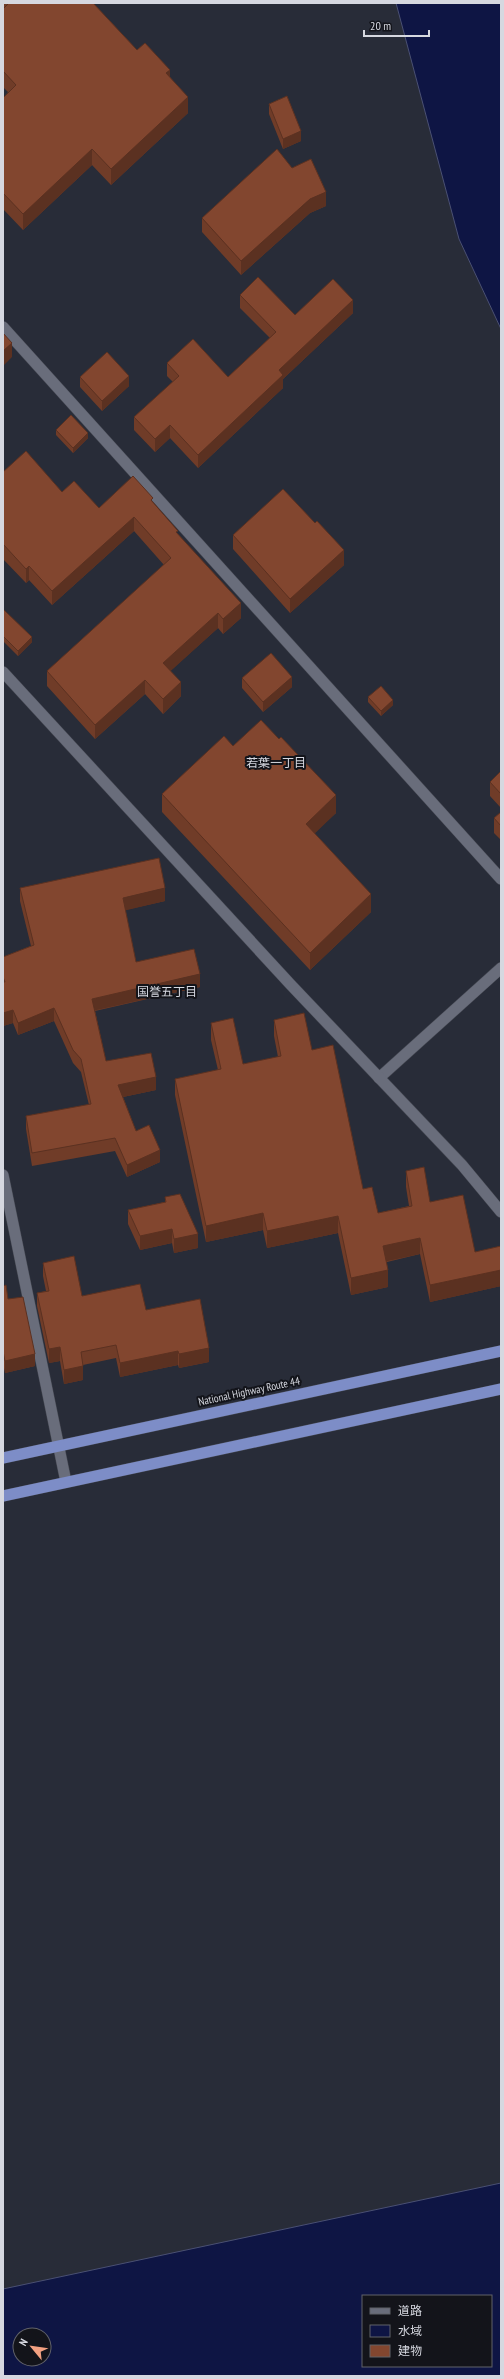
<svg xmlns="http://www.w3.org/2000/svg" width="504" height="2379" font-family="'PT Sans Narrow','Noto Sans JP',sans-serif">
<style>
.water{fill:#0e1544;stroke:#4a5073;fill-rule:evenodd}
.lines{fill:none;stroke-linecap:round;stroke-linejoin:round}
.minor-casing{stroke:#444751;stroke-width:12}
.tertiary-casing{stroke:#444751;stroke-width:12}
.trunk-casing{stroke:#444751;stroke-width:12}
.minor{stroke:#696d7b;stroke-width:11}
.tertiary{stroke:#696d7b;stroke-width:11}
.trunk{stroke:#7d8dc7;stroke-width:11}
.wall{fill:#703c28}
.shaded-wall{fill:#5b3121}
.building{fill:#82462f;stroke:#5b3121}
.labels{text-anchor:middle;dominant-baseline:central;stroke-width:4;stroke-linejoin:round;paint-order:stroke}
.street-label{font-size:11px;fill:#d6d8e0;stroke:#13141a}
.neighbourhood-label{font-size:12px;fill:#d6d8e0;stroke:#13141a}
</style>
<rect width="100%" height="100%" fill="#282c38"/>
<path class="water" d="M396,3h105v326l-42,-90z
M501,2183v193h-498v-87zM363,2296h128v70h-128zM20,2335h24v24h-24z"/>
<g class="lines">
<g class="minor-casing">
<path id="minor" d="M3,327l498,552
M379,1078l122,-110
M3,1175l63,307"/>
</g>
<g class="tertiary-casing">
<path id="tertiary" d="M3,672l288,313 171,180 39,47"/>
</g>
<g class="trunk-casing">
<path id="trunk" d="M3,1458l498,-107
M3,1496l498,-107"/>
</g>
<use href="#minor" class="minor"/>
<use href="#tertiary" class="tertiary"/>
<use href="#trunk" class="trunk"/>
</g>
<path class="wall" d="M3,3h90l44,47 33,27 18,36 -77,72 -19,-20 -69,65 -20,-21v-111l5,-6 -5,-5z
M269,104l32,37 -18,8 -14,-35z
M326,206l-16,7 -69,62 -39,-43v-14z
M240,295l55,20 58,-2 -70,66v9l-85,80 -28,-30 -15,14 -21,-22v-13l39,-35 -6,-6v-13l61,14 42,-39 -30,-30z
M80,377l49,9 -27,25 -22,-24z
M56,430l32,8 -15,15 -17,-18z
M3,472l59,20 37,16 54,-5 25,32 63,83 -18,16 -5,-6 -48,43 11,25 -18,18 -18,-20 -50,45 -48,-53v-15l117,-106 -30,-34 -82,74 -23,-25 -3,3 -23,-24z
M315,523l29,42 -54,48 -57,-64v-14z
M3,609l29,33 -14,14 -15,-15z
M242,678l50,9 -29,25 -21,-24z
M368,697l25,8 -12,11 -13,-14z
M233,746l103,67 -22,20 57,79 -61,58 -148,-158v-18z
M501,771v37l-11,-12v-14z
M501,812v28l-7,-7v-15z
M20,888l145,13 -40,9 11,52 64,25 -105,24 11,50 50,29 -33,7 13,34 24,31 -33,15 -12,-26 -83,15 -6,-37v-13l63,-11 -8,-33 -8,-9 -19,-42 -36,14 -5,-12 -10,3v-69l28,-11 -11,-45z
M274,1020l38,30 51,139 15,24 31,-7 -3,-19v-16l24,31 45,50 26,-6v40l-71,16 -10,-48 -33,8 1,25 -37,8 -13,-62 -71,15 -4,-18 -57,12 -31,-147v-16l43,-9 -7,-30v-17l32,41 35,-7 -4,-21z
M165,1197l33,51 -24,5 -2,-10 -32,7 -12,-26v-14l37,-8z
M43,1263l39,33 64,14 63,52 -30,6 -1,-3 -58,12 -4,-19 -33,7v15l-19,4 -4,-23 -11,2 -12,-57v-13l9,-2 -3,-15z
M3,1286l32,80 -30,7 -2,-10z"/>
<path class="shaded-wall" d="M170,70v16l-4,-13z
M188,97v16l-77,72v-16z
M301,131v10l-18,8v-10z
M92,149v16l-69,65v-16z
M326,192v14l-16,7 -69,62v-14l69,-62z
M353,300v13l-70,66v9l-85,80v-13l81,-85z
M12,343v14l-9,9v-15z
M129,376v10l-27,25v-10z
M170,425v13l-15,14v-13z
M88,433v5l-15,15v-5z
M134,517v14l-82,74v-14z
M344,550v15l-54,48v-14z
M29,566v14l-3,3v-14z
M241,603v15l-18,16v-15z
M218,613v15l-55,50v-15z
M32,637v5l-14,14v-5z
M292,677v10l-29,25v-10z
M145,680v14l-50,45v-14z
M181,682v14l-18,18v-15z
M393,700v5l-12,11v-5z
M336,795v18l-30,29v-18z
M165,888v13l-42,10v-13z
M371,894v18l-61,58v-17z
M200,974v13l-108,24v-12z
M54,1008v13l-36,14v-12z
M13,1010v13l-10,3v-13z
M156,1077v13l-38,8v-13z
M160,1150v12l-33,15v-12z
M263,1213v17l-57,12v-16z
M338,1216v17l-71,15v-17z
M172,1229v14l-32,7v-14z
M198,1234v14l-24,5v-14z
M420,1238v16l-37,8v-16z
M388,1270v17l-37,8v-17z
M501,1270v16l-71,16v-17z
M60,1347v14l-11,2v-14z
M209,1348v14l-30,6v-14z
M178,1351v14l-58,12v-14z
M35,1354v12l-30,7v-12z
M83,1366v14l-19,4v-14z"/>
<path class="building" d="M9,3h84l44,47 8,-7 25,27 -4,3 22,24 -77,72 -19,-20 -69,65 -20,-21v-95l13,-13 -13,-14v-62z
M287,96l14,35 -18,8 -14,-35z
M277,149l15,19 19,-9 15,33 -16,7 -69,62 -39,-43z
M258,277l37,38 38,-36 20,21 -74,70 4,5 -85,80 -28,-30 -15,14 -21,-22 45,-41 -12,-13 26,-24 35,38 48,-45 -36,-37z
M3,333l9,10 -9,8z
M107,352l22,24 -27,25 -22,-24z
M71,415l17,18 -15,15 -17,-18z
M26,451l36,41 12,-11 25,27 34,-32 20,22 -2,2 27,31 -2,1 65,71 -18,16 -5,-6 -55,50 18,19 -18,17 -18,-19 -50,45 -48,-54 124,-113 -37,-41 -82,74 -23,-25 -3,3 -23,-25v-72z
M283,489l32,34 2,-2 27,29 -54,49 -57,-64z
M3,609l29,28 -14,14 -15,-15z
M271,653l21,24 -29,25 -21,-24z
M381,686l12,14 -12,11 -13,-14z
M261,720l18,19 2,-2 55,58 -30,29 65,70 -61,59 -148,-159 62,-58 9,10z
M501,771v23l-11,-12z
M501,812v14l-7,-8z
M159,858l6,30 -42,10 13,64 58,-13 6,25 -108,25 14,62 45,-8 5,24 -38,8 18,46 13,-6 11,25 -33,15 -12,-27 -83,15 -6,-37 65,-12 -10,-45 -8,-9 -19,-42 -36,15 -5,-13 -10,3v-31h2l-2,-5v-20l31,-12 -14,-57z
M304,1013l8,37 21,-5 30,144 9,-2 6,26 34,-7 -6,-35 18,-4 6,35 33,-7 12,57 26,-6v24l-71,15 -10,-47 -37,8 5,24 -37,8 -13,-62 -71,15 -4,-18 -57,13 -31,-147 46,-10 -10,-46 22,-5 10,46 38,-8 -7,-36z
M180,1194l18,40 -24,5 -2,-10 -32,7 -12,-26 38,-8 -1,-5z
M74,1256l8,40 58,-12 6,26 54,-11 9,49 -30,6 -1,-3 -58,12 -4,-18 -35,7 2,14 -19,4 -4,-23 -11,2 -12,-56 12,-2 -6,-28z
M6,1285l2,14 15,-2 12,57 -30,7 -2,-10v-65z"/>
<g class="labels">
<g class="street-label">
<text transform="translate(249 1391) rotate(-12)">National Highway Route 44</text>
</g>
<g class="neighbourhood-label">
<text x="276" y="762">若葉一丁目</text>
<text x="167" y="991">国誉五丁目</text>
</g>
</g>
<rect width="504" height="2379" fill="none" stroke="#d6d8e0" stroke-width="8"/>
<rect x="362" y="2295" width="130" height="72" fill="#13141a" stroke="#616269"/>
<rect x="370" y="2308" width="20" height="6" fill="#696d7b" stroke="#616269"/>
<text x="398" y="2315" font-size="12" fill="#d6d8e0">道路</text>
<rect x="370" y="2325" width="20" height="12" fill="#0e1544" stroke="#616269"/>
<text x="398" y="2335" font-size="12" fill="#d6d8e0">水域</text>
<rect x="370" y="2345" width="20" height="12" fill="#82462f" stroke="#616269"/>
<text x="398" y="2355" font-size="12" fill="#d6d8e0">建物</text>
<g transform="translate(32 2347) rotate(299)"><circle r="19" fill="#13141a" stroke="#616269"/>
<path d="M0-3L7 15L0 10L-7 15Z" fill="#f2a081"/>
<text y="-6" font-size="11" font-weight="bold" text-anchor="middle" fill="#d6d8e0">N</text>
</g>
<path d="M364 30v6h65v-6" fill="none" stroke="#d6d8e0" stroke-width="2"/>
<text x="370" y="30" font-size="12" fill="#d6d8e0" stroke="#13141a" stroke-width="3" paint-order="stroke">20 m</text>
</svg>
